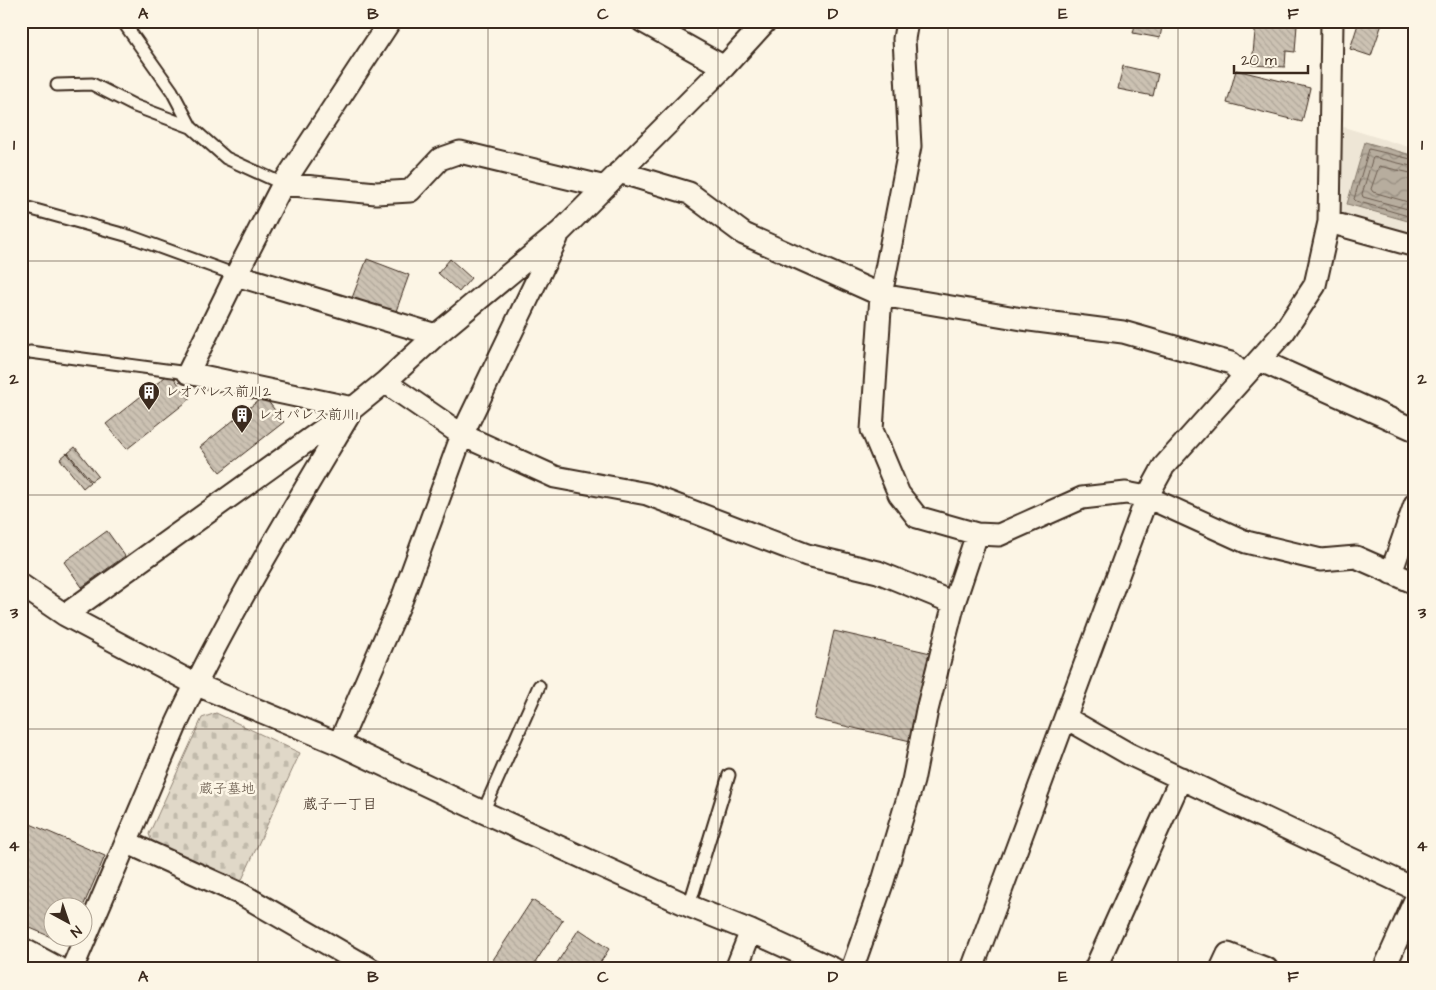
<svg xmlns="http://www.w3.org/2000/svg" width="1436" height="990" font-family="'Architects Daughter','Klee One',sans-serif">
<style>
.built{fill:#eee6d6}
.cemetery{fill:url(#cemetery-stones);stroke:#8e8173}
.water{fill:url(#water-waves);stroke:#85796b}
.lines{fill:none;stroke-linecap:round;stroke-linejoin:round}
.shore{stroke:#6d5e51;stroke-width:1}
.building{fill:url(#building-back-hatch);stroke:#3b2a1e}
.service-casing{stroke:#3b2a1e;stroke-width:15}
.minor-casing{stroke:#3b2a1e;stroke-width:25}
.service{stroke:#fcf5e5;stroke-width:11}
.minor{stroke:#fcf5e5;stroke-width:21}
.grid{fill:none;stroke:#3b2a1e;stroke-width:1;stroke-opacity:0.55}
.labels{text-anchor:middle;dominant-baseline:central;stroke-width:5;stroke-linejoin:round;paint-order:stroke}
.poi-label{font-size:14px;fill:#3b2a1e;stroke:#fcf5e5;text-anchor:start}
.park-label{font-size:14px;fill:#645648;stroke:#fcf5e5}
.neighbourhood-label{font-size:15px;fill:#3b2a1e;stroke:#fcf5e5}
.neatline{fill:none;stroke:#3b2a1e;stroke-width:2}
.grid-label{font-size:16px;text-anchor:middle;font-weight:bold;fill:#3b2a1e}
</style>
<defs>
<pattern id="cemetery-stones" width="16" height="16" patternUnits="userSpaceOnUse" patternTransform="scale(1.25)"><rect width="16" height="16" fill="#e0d8c8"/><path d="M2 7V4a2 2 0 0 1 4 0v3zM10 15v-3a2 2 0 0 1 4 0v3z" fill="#c1baab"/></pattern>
<pattern id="water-waves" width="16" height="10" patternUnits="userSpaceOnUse" patternTransform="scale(1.25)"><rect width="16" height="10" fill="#b7ad9e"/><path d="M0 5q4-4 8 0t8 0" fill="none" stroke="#968d80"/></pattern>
<pattern id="building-back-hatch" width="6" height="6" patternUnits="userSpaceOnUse" patternTransform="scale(1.25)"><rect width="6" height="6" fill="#ccc2b3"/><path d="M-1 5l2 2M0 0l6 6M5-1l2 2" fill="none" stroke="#b0a79a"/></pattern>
</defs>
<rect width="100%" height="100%" fill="#fcf5e5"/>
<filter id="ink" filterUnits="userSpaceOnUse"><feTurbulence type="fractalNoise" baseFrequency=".02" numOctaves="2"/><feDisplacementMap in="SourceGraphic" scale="10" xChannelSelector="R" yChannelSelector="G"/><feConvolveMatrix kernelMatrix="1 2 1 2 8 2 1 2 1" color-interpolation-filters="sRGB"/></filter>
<g filter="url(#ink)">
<path class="built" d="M1334,124l81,25v92l-85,-23z"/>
<path class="cemetery" d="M216,713l84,40 -60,131 -87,-39 -4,-11 53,-116z"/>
<path class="water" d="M1365,142l50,14v67l-68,-19z"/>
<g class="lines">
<path class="shore" d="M1415,160l-46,-11 -15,50 2,2 59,17
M1415,167l-42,-10 -11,37 1,3 52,14
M1415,174l-36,-8 -8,23 2,3 42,12"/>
</g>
<path class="building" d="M1136,21h27l-3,17 -27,-5z
M1256,21h32v3l9,1 -2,27 -9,-1 -1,16 -33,-2z
M1359,21h24l-12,35 -21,-7z
M1123,66l35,8 -5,22 -35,-7z
M1236,70l74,18 -8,34 -75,-19z
M367,259l42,16 -14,39 -43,-16z
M450,259l21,19 -12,14 -21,-19z
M170,373l20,26 -63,50 -21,-25z
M264,396l20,26 -64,50 -20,-25z
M75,447l23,29 -7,5 -23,-28z
M67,453l23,29 -7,6 -23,-29z
M107,531l18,25 -43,31 -18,-25z
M834,631l101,23 -20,88 -101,-23z
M21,820l84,36 -23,53v-1h-30v30h18l-3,6 -46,-20z
M532,900l31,20 -32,49h-38l-4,-3z
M579,929l30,20 -13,20h-43z"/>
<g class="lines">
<g class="service-casing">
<path id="service" d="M126,26l46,65 19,36
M57,85l35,-1 43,22 56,21 35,31 57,26
M21,206l108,30 107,39
M21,355l9,-3 158,21
M483,812l56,-126
M689,906l40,-131"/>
</g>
<g class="minor-casing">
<path id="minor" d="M642,21l82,46
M907,21l-3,18 6,107 -29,149 -9,135 27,64 18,23 60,17 22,1 83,-37 44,-5 21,4 99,45 75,18 35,-3 59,26
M619,172l70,21 55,41 137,61 141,24 101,13 108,31 13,13
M283,184l93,9 34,-2 30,-32 20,-7 145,35
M1329,222l86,24
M236,275l200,60
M1259,360l156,70
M385,382l77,53 93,42 92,17 160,61 71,17 76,31 23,-69
M353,408l-165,-35 48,-98 47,-91 107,-163
M1391,573l24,-69
M21,585l44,30 130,69 144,60 144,68 206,94 62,25 83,38
M65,615l288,-207 32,-26 51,-47 125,-104 163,-164 42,-46
M1066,718l63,36 286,135
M339,744l63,-145 60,-164 95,-197
M126,842l115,52 130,75
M21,948l39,21
M72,969l105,-246c50,-106 112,-207 172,-308
M736,969l15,-38
M852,969l31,-88 30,-100 14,-71 27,-107
M972,969l175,-472 17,-31 120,-134 31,-47 14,-63 3,-201
M1095,969l86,-191
M1221,969l7,-15 39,15
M1384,969l31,-69"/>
</g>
<use href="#service" class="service"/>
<use href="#minor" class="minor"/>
</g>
</g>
<path class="grid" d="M258,21v948M488,21v948M718,21v948M948,21v948M1178,21v948M21,261h1394M21,495h1394M21,729h1394"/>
<defs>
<g id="building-pin" transform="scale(1.125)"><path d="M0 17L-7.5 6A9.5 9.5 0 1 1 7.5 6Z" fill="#3b2a1e" stroke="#fcf5e5"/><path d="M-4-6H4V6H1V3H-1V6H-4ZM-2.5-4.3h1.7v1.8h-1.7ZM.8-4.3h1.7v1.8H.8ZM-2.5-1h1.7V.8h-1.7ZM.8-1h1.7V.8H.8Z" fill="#fff"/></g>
</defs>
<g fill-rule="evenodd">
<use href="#building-pin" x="149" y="392"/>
<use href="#building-pin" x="242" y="415"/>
</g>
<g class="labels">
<g class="poi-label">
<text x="165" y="392">レオパレス前川2</text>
<text x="258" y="415">レオパレス前川1</text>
</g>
<g class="park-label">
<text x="227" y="789">蔵子墓地</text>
</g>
<g class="neighbourhood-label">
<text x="340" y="804">蔵子一丁目</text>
</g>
</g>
<rect width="1436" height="990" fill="none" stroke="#fcf5e5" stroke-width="55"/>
<g transform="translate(68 922) rotate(140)"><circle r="24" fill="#fcf5e5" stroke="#afa495"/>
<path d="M0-4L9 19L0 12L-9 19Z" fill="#3b2a1e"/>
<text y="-8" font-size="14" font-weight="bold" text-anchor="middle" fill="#3b2a1e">N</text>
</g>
<path d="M1234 65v8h74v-8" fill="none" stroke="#3b2a1e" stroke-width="2.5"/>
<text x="1241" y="65" font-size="15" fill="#3b2a1e" stroke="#fcf5e5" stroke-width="4" paint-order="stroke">20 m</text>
<rect x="28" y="28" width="1380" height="934" class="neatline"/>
<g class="grid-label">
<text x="143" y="19">A</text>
<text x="373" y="19">B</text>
<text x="603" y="19">C</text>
<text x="833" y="19">D</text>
<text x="1063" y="19">E</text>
<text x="1293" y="19">F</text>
<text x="14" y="150">1</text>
<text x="1422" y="150">1</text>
<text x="14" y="384">2</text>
<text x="1422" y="384">2</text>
<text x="14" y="618">3</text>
<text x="1422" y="618">3</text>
<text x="14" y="851">4</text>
<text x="1422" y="851">4</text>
<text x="143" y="982">A</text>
<text x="373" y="982">B</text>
<text x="603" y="982">C</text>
<text x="833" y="982">D</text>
<text x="1063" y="982">E</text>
<text x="1293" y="982">F</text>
</g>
</svg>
